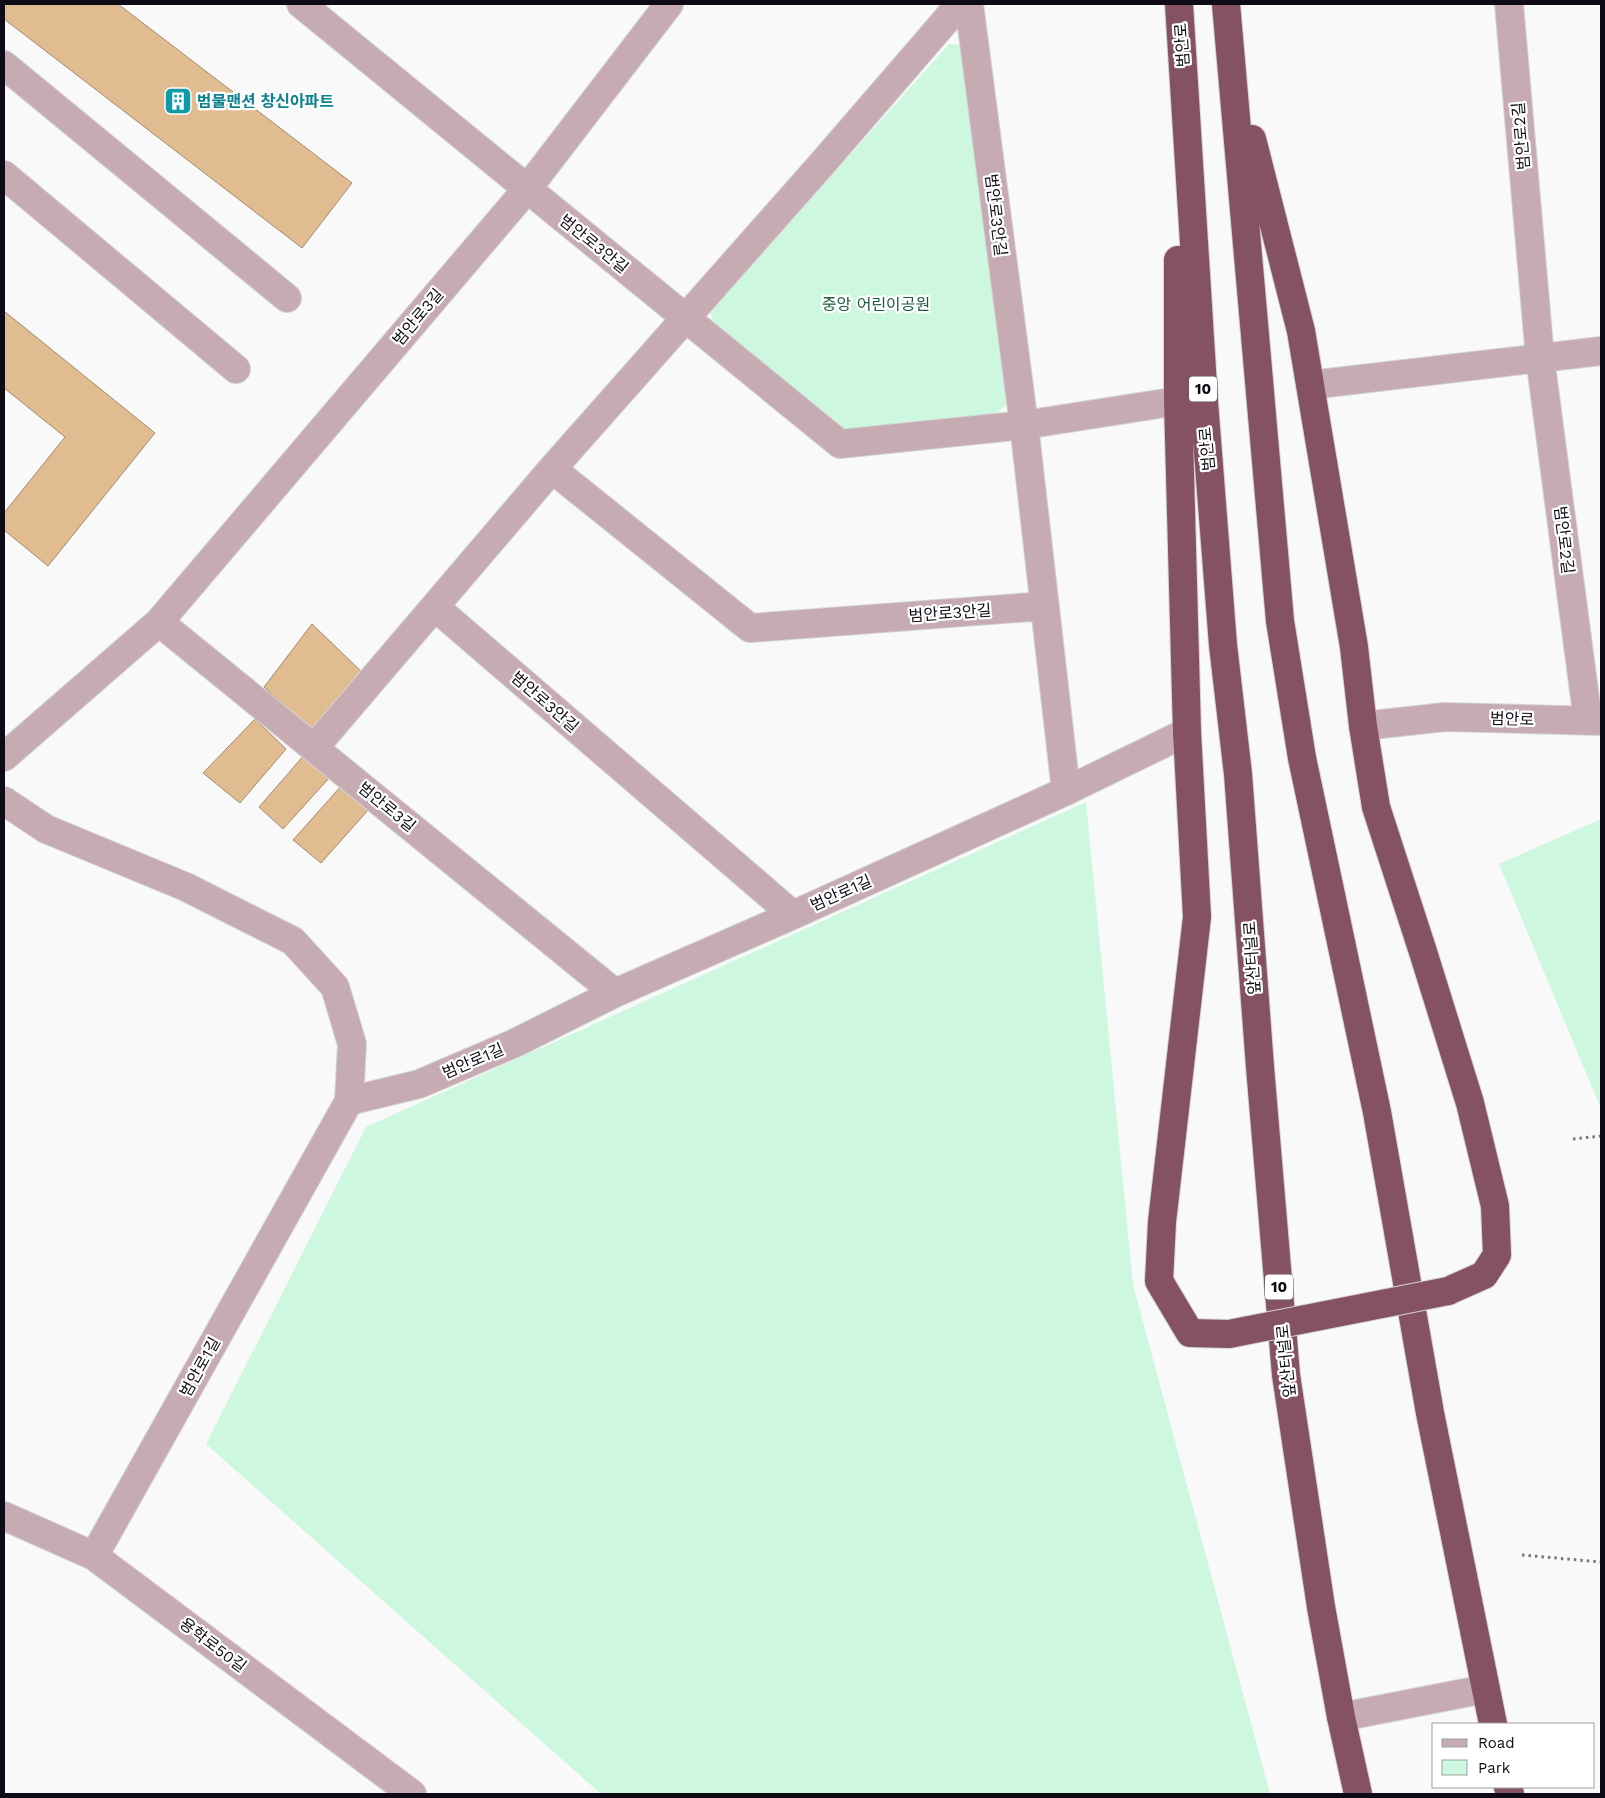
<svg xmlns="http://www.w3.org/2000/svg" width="1605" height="1798" font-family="'Work Sans','Noto Sans KR',sans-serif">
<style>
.green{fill:#cdf7de}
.building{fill:#e2bc91;stroke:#a28b70}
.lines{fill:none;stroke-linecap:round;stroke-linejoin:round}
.minor-casing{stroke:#d4d3d5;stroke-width:30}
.highway-casing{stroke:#d4d3d5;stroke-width:30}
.path{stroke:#79777d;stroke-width:3;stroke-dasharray:2.5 4;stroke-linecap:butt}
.minor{stroke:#c6abb3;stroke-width:28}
.highway{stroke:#855263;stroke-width:28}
.highway-bridge-casing{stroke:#d4d3d5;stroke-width:30;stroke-linecap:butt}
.highway-bridge{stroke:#855263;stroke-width:28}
.labels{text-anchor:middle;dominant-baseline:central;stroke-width:4.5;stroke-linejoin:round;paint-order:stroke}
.shield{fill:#fff;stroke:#57545c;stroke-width:1}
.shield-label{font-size:15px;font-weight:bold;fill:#0f0b16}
.street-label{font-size:16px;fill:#0f0b16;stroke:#fff}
.culture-label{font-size:16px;font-weight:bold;fill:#0d838f;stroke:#fff;text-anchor:start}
.park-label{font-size:16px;fill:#1c5b3d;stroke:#fff}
</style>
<rect width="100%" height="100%" fill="#f9f9f9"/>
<path class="green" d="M949,44l11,1 47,359 -12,11 -152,15 -130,-109 -3,-9z
M1086,802l47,483 137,509h-669l-395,-350 160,-317z
M1601,819v290l-102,-245z"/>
<path class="building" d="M4,4h114l234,179 -50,65 -298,-229z
M4,311l151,122 -107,133 -44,-36v-17l61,-76 -61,-49z
M312,624l53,51 -51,58 -50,-46z
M255,719l31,30 -46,54 -37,-30z
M305,754l25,23 -47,52 -24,-22z
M343,784l27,24 -49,55 -28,-23z"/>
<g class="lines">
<g class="minor-casing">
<path id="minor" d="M301,4l539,440 184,-19 154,-24
M969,4l55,421 42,366 121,-59
M1509,4l31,354 48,363
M4,65l283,233
M4,175l232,194
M1310,385l291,-34
M552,469l198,159 295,-22
M435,607l358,308
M159,622l456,371
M1363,726l82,-9 156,4
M314,748l238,-279 269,-304 139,-161
M4,757l155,-135 368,-433 142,-185
M4,801l42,28 140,58 107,54 42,46 17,57 -3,57
M4,1516l90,40 318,238
M94,1556l255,-455 70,-17 96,-41 100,-50 178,-78 273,-124
M1341,1717l144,-28"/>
</g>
<g class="highway-casing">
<path id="highway" d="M1179,4l25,398 19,243 15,129 22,293 26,308 35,232 20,110 17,77
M1226,4l54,617 22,137 75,354 53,301 63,311
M1252,139l49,192 53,316 9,79 13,81 48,148 46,148 25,103 2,49 -13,20 -36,16
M1178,260v141l9,331 10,185 -35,305 -3,59 31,52 39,1
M1508,1787l2,7"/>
</g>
<path class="path" d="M1573,1139l28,-3
M1522,1555l79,7"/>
<use href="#minor" class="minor"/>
<use href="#highway" class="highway"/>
<g class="highway-bridge-casing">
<path id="highway-bridge" d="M1229,1334l219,-43"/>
</g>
<use href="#highway-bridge" class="highway-bridge"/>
</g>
<defs>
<g id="building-square" transform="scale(1.4375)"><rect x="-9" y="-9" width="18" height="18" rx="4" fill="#0f9aa8" stroke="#fff"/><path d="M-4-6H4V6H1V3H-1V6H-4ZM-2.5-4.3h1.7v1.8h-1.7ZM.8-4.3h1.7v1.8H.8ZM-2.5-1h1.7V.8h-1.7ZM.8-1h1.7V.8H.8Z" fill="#fff"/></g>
</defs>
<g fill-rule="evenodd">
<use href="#building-square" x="178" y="101"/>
</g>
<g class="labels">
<g class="shield">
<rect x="1189" y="376.5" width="28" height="25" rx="4"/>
<rect x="1265" y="1274.5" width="28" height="25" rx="4"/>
</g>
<g class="shield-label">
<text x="1203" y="389">10</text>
<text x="1279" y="1287">10</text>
</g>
<g class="street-label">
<text transform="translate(1182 45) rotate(-94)">범안로</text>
<text transform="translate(1521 136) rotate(-95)">범안로2길</text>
<text transform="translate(996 215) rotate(83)">범안로3안길</text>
<text transform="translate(594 244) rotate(39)">범안로3안길</text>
<text transform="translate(418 317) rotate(-50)">범안로3길</text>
<text transform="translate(1207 449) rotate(-95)">범안로</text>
<text transform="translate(1564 540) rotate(83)">범안로2길</text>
<text transform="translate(950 613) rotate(-4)">범안로3안길</text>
<text transform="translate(545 702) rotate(41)">범안로3안길</text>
<text transform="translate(1512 719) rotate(2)">범안로</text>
<text transform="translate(387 807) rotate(39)">범안로3길</text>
<text transform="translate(841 893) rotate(-24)">범안로1길</text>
<text transform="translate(1252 958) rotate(-94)">앞산터널로</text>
<text transform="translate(473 1061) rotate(-23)">범안로1길</text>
<text transform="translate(1286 1361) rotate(-96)">앞산터널로</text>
<text transform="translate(200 1367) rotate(-61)">범안로1길</text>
<text transform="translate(213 1645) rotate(37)">용학로50길</text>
</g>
<g class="culture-label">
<text x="197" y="101">범물맨션 창신아파트</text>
</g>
<g class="park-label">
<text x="876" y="304">중앙 어린이공원</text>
</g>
</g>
<rect width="1605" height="1798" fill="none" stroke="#0f0b16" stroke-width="10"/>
<rect x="1432" y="1723" width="162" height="65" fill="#ffffff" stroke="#9f9da2"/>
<rect x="1442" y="1739" width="25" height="8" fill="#c6abb3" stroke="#9f9da2"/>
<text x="1478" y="1748" font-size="15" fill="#0f0b16">Road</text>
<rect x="1442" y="1760" width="25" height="15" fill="#cdf7de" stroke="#9f9da2"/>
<text x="1478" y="1773" font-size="15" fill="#0f0b16">Park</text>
</svg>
